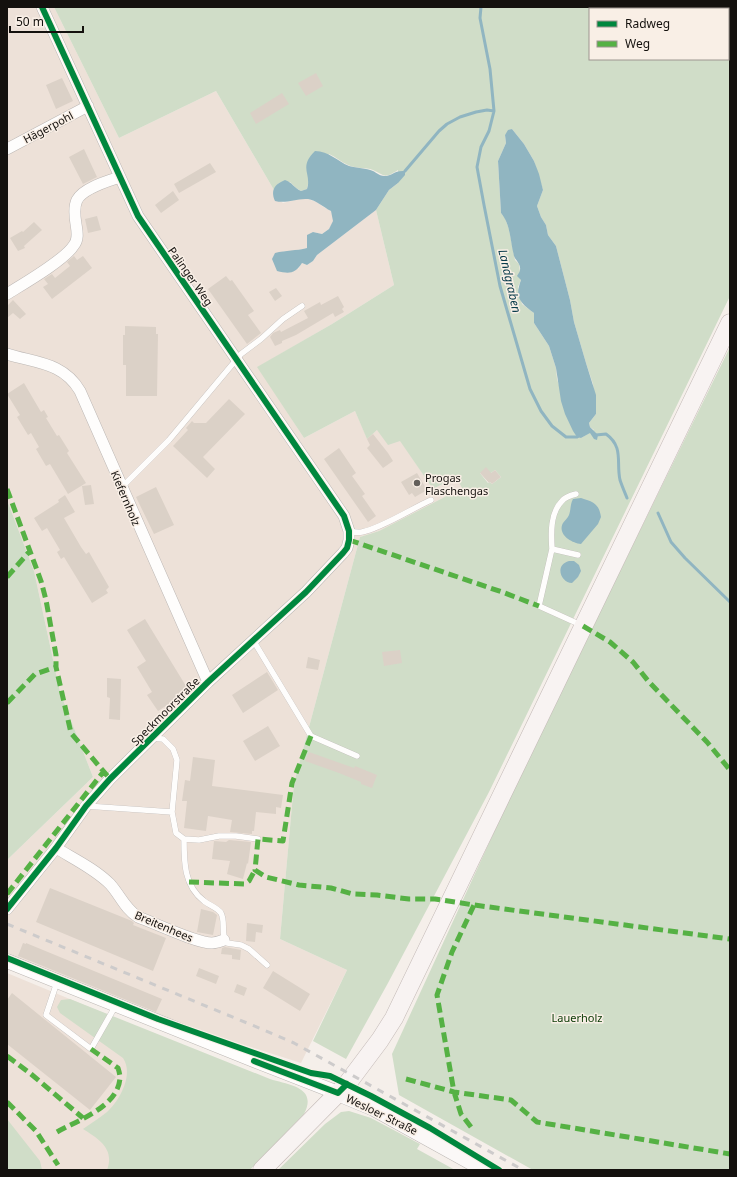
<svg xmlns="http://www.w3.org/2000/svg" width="737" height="1177" font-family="'Noto Sans',sans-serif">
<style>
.built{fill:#ede1d8}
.green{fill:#d0ddc8;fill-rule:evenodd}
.water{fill:#90b5c1}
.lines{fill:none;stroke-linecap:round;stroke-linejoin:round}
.stream{stroke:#90b5c1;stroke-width:3}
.building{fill:#dbd1c7}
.service-casing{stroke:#bcb7b4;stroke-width:6}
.minor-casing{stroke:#bcb7b4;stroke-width:12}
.tertiary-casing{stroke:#bcb7b4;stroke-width:15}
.secondary-casing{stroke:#bcb7b4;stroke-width:17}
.primary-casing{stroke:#c3b9b6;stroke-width:19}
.service{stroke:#fefdfc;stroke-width:5.5}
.minor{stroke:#fefdfc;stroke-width:11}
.tertiary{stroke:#fefdfc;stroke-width:14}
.secondary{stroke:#fbf8f7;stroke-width:16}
.primary{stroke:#f8f3f2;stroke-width:18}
.rail{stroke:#cdcbcb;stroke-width:3;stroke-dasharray:7 7;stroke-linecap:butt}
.quiet{stroke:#55b144;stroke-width:5;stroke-dasharray:10 5;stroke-linecap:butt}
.cycleway-casing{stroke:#f9efe6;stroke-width:8}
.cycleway{stroke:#00873e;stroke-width:6}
.poi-dot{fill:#635f5b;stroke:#f9efe6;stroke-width:1.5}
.labels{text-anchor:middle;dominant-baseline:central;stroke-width:3;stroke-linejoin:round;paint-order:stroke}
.street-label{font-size:11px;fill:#14110e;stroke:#f9efe6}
.poi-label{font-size:11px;fill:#14110e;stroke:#f9efe6;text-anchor:start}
.park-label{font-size:11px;fill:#073802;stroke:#f9efe6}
.water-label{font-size:12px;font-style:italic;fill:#0a3d4c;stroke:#f9efe6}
</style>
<rect width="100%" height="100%" fill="#f5efea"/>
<path class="built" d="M7,7h47l65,131 97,-47 58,99 -1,5 10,8 15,-4h10l9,3 5,4 9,5 3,10 -5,8 -7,5 -9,-2 -6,16 -15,4 -9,-1 15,18 4,-6 5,2 6,-4 4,-6 59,-45 18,75 -62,39 -74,43 46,71 51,-27 12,27 10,-8 23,10 33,49 23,-12 6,11 -83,43 -19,6 -66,246 -14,156 67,31 -46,93 -145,-46 -149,-62v-95l86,-83 -33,-85 -26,-121 -27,-71z
M7,973l263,109 -29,88h-234z"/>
<path class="green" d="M54,7h676v289l-241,496 -101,191 -42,76 -33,-18 34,-71 -67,-31 14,-156 66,-246 19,-6 83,-43 -6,-11 -23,12 -33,-48 -12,4 -11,-15 -10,9 -12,-28 -51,27 -47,-71 75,-43 62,-39 -18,-75 13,-20 9,-7v-13c-14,9 -12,6 -25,0 -8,-3 -17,-1 -25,-5 -7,-3 -12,-8 -19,-11l-21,30 -1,5 -6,2 -5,-3 -6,-6 -11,1 -5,7 -58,-99 -97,47zM590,9h138v50h-138zM512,129l12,15 10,17 9,29 -6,16 4,11 5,8 2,10 8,11 14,54 4,22 12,41 7,21 3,30 -7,9 1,4 4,3 -13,8 -21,-50 -3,-9 -1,-11 -7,-22 -15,-23v-10l-12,-9 -4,-17 3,-7 -2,-16 -4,-4 -6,-31 -4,-11 -4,-5 -3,-52 8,-18 -1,-8zM495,470l6,7 -9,7 -2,-2 -2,1 -8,-10h11z
M730,347v823h-197l-134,-75 -7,-41 132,-287z
M7,500l27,71 26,121 33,85 -86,83z
M70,999l200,80c19,6 48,8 34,35l-54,56h-143c8,-21 -8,-31 -24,-41 8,-6 17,-11 24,-17 13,-12 27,-38 16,-54l-63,-45 -3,-6 4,-7z
M349,1111l22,7 49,26 -3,5 38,21h-177l47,-46 16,-12z
M7,1119l33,42 2,9h-35z"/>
<path class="water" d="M512,129l12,15 10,17 5,13 4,16 -6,16 4,11 5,8 2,10 8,11 14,54 4,22 12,41 10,32v19l-7,9 1,4 8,8 -1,5 -3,-1 -4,-6 -9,5 -4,-1 -4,-6 -8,-17 -4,-13 -5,-33 -7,-22 -15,-23v-10c-13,-10 -20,-15 -13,-33l-4,-4c1,-2 3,-4 3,-6 1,-6 -4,-9 -6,-14 -4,-15 -3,-31 -13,-43l-3,-52 8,-18 -1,-8 3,-5z
M315,151c14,0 22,10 34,15 8,2 17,2 24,5 4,2 7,5 11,5 9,0 10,-6 21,-5v4l-7,8 -9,7 -13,20 -59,45 -4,6 -6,4 -5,-2c-7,11 -13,11 -25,8l-5,-12 3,-6c11,-3 21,-2 32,-5v-13l6,-3 9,2 7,-5 4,-8 -2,-10c-8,-4 -15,-11 -23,-12 -12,-1 -21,5 -33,2 -5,-11 0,-17 10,-21 7,2 9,8 16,11l6,-2c5,-16 -9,-21 8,-38z
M581,498c13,4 18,6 20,19l-3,7 -17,20c-10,-1 -24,-10 -18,-21 2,-3 5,-5 6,-8 2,-5 1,-11 4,-16z
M569,561h5l5,4 2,6 -3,6 -6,6c-11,0 -18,-18 -3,-22z"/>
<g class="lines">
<path class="stream" d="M481,7l-1,11 10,51 4,42 -5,20 -8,16 -4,20 7,38 16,81 30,103 11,22 11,15 14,11h11l3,-2
M405,171l34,-40 8,-7 13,-7 16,-5 11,-2 7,1
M596,435l10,-1c18,13 10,28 14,46 2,6 5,13 7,18
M658,513l13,29 14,16 45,44"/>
</g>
<path class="building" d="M316,73l7,13 -17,10 -8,-13z
M62,78l11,23 -17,8 -10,-24z
M282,93l7,11 -33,20 -6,-11z
M84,149l13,28 -14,7 -14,-27z
M210,163l6,9 -37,21 -5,-9z
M173,191l6,9 -18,13 -6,-8z
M97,216l4,14 -13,3 -3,-14z
M34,222l8,8 -18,16 1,2 -7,3 -8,-13 12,-7 1,1z
M74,256l3,4 6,-4 9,12 -40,31 -9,-12 5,-3 -4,-5 8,-5 3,4 15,-12 -3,-4z
M226,276l4,5 2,-1 22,31 -6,4 13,18 -14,11 -39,-55z
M276,288l6,8 -7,5 -6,-9z
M338,296l6,11 -2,2 2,3 -9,5 -2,-4 -37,22 -14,6v2l-7,3 -5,-9 3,-4 7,-3 1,2 27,-14 -4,-7 16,-9 1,3z
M13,300l13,14 -6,5 -7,-6 -6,5v-12z
M125,326l31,1v7h2l-1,62h-31v-31h-3v-30h2z
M24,383l17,29 3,-2 4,7 -2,1 11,18 2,-1 10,16 -2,2 19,30 -18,11 -18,-30 -4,2 -10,-17 3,-2 -8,-14 -3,2 -11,-18 3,-2 -13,-21z
M229,399l16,15 -42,43 12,12 -8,9 -34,-32 15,-16 -2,-2 6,-7 2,2h12z
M373,434l15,19 5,8 -10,7 -16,-20 3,-3 -3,-6z
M339,448l17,25 -4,3 13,18 -3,2 14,20 -8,6 -44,-63z
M486,467l5,6 4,-3 6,7 -9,7 -2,-2 -1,1 -9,-10z
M417,473l10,17 -12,7 -3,-4 -3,2 -8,-13z
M91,485l3,19 -9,1 -3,-19z
M156,487l18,38 -20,9 -18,-37z
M65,495l10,17 -11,6 17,29 5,7 3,-2 20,35 -3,3 2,3 -16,10 -28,-46 -3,2 -4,-7 3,-2 -13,-22 -5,3 -8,-13 25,-16 -1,-2z
M145,619l44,72 -31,20 -11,-16 5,-3 -15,-25 9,-6 -19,-31z
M400,650l2,13 -18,3 -2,-14z
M308,657l12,3 -2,10 -12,-2z
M267,672l11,18 -35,23 -11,-18z
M107,678l14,1 -1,41 -11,-1 1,-21 -3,-1z
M268,726l12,20 -25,15 -12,-20z
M309,752l45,16 1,-2 22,9 -5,13 -11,-4v-2l-22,-9 -34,-12z
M193,757l22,3 -3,26 71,9 -2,13 -5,-1v7l-20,-2 -2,19h-2v3l-22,-2 2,-12 -24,-4 -2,15 -22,-3 3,-27h-5l3,-21 5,1z
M229,840l22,2 -3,22 -1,-1 -4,16 -16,-5 3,-13 -18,-2 2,-18 12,1z
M50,888l82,33 2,2 -1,2 33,13 -13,33 -117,-49z
M201,909l12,3 4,3 -4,20 -16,-3z
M247,923l16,2 -1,8 -6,-1 -1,10 -9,-1z
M23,943l3,1v-1l136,56 -6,13 -138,-56z
M225,947l16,3 -1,10 -8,-1v-4l-11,-1 1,-6z
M199,968l20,8 -3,8 -20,-8z
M273,971l37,23 -10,17 -37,-23z
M237,984l10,4 -3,8 -10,-4z
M12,993l104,84 -26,33 -83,-66v-44z"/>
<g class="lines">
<g class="service-casing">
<path id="service" d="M122,487l47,-47 72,-86 20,-15 22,-20 19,-13
M349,531c5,1 8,2 13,1 20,-4 49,-23 69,-32
M552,549c-1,-15 -2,-36 10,-48 3,-4 10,-6 14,-7
M578,555l-26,-6 -13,57 42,19
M253,640l58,96 46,20
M151,738l12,1 10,10 4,11 -5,52
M86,806l86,6 4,21 8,6c0,23 0,47 20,62 5,4 14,7 17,12 5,9 -1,22 6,30l14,2 8,4 18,16
M184,839l15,1 20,-4h17l22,3
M57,982l-11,33 45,34 25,-44"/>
</g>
<g class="minor-casing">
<path id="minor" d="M7,149l81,-43
M7,294c16,-10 58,-34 67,-49 5,-6 3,-14 2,-21 -1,-6 -2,-18 1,-24 6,-12 31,-19 43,-23
M7,354c28,9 56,8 73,37l128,291
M56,848c18,11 39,21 54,36 10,11 15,25 28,33 17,6 58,26 74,26 4,0 9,-2 12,-3
M7,909l49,-61 30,-42 24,-27 98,-97 98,-90 37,-39 4,-5 2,-8v-9l-5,-15 -206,-300 -96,-209"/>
</g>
<g class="tertiary-casing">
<path id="tertiary" d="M7,961l249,100 82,32"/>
</g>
<g class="secondary-casing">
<path id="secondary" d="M338,1093l36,15 112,62"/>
</g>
<g class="primary-casing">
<path id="primary" d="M262,1170l85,-86 33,-44 14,-22 336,-695"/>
</g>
<use href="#service" class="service"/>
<use href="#minor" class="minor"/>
<use href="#tertiary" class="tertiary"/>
<use href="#secondary" class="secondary"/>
<use href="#primary" class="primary"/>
<path class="rail" d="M7,924l257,106 30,13 229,127"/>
<path class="quiet" d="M7,489l34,92 5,19 10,55v12l15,66 39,46
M349,540l153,52 37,14
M7,577l23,-26
M583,626l27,16 23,20 16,20 58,60 23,28
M7,703l28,-29 21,-7
M311,736l-19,47 -9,58 -25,-2 -3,31 11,7 33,8 32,3 22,6 24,1 32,4h26l39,6 256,34
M189,882l56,2 4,-3 6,-11
M7,894l97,-123
M7,1056l24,18 52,44
M406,1079l48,13 57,8 26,22 193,32
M7,1102l29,29 22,34
M471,1127l-10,-13 -7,-22 -17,-97 15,-43 22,-47
M57,1132c21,-12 61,-25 63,-54 0,-3 -1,-7 -2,-10l-27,-19"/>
<g class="cycleway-casing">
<path id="cycleway" d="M7,909l49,-61 30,-42 24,-27 98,-97 98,-90 37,-39 4,-5 2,-8v-9l-5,-15 -206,-300 -96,-209
M7,958l151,61 153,54 19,3 41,20 59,32 69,42
M254,1061l84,32 9,-9"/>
</g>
<use href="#cycleway" class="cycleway"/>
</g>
<circle class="poi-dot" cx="417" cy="483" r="4"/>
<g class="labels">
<g class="street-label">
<text transform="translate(48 127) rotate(-28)">Hägerpohl</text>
<text transform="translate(191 276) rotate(55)">Palinger Weg</text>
<text transform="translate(126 498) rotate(67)">Kiefernholz</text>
<text transform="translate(165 711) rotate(-45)">Speckmoorstraße</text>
<text transform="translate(164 926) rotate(23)">Breitenhees</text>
<text transform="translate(382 1114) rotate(26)">Wesloer Straße</text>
</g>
<g class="poi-label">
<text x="425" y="477">Progas<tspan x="425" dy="13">Flaschengas</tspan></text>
</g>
<g class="park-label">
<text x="577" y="1017">Lauerholz</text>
</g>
<g class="water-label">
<text transform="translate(510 281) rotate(77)">Landgraben</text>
</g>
</g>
<rect width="737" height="1177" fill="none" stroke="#14110e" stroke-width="16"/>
<rect x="589" y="8" width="140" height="52" fill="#f9efe6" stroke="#9d9690"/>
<rect x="597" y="21" width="20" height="6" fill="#00873e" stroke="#9d9690"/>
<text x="625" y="28" font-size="12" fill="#14110e">Radweg</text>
<rect x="597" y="41" width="20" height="6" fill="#55b144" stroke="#9d9690"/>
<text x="625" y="48" font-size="12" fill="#14110e">Weg</text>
<path d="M10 26v6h73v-6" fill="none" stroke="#14110e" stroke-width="2"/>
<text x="16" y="26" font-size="12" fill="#14110e" stroke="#f9efe6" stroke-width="3" paint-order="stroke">50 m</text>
</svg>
